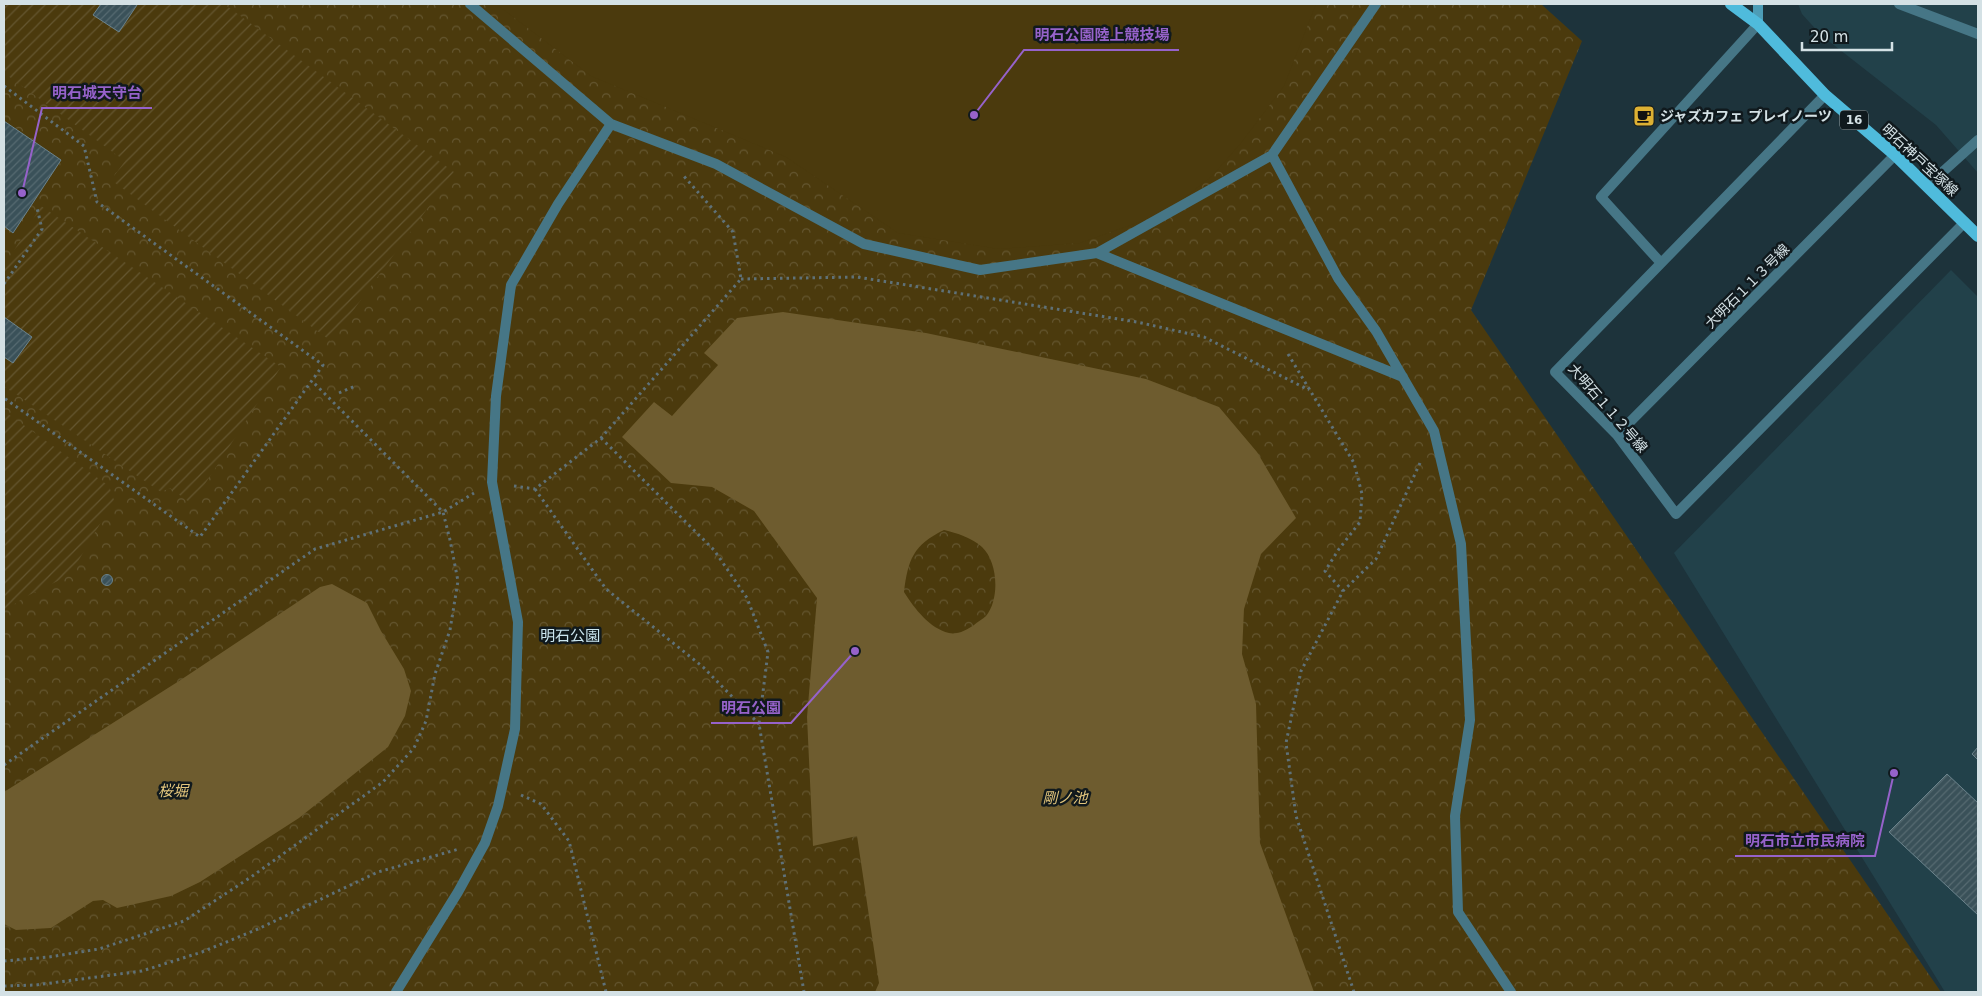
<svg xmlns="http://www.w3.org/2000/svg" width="1982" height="996" font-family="'DejaVu Sans','Noto Sans JP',sans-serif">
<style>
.built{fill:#22414a}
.park{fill:url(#park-crowns)}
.garden{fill:url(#garden-furrows)}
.pitch{fill:#4b3a0d}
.water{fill:#6e5c2f;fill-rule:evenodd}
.building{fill:url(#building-hatch);stroke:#6b838c}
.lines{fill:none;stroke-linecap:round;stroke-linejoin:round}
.path{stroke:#5f7178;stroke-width:3;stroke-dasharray:2.5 4;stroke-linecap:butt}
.lane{stroke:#467686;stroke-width:10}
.street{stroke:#467686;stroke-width:10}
.secondary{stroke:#4d9db6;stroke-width:10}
.primary{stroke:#4fbbdc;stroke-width:12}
.labels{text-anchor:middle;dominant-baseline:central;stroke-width:5;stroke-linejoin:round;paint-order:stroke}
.shield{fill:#10191d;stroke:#99a5a9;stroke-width:1}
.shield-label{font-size:12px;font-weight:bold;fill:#d4e1e5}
.poi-label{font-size:14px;font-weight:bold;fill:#d4e1e5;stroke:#10191d;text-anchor:start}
.street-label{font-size:14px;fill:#d4e1e5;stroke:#10191d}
.neighbourhood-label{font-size:15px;fill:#cce7f0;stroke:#10191d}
.water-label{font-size:15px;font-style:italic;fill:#e3c67d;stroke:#10191d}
.leader{fill:none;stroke:#9662ca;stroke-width:2}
.callout-dot{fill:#9662ca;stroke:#10191d;stroke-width:2}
.callout-label{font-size:15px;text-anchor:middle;font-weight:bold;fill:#9662ca;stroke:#10191d;stroke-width:5;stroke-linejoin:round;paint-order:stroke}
</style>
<defs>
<pattern id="park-crowns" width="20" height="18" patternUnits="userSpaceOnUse" patternTransform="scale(1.25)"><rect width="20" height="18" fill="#4b3a0d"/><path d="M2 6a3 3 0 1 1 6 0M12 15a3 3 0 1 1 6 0" fill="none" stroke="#645630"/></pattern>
<pattern id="garden-furrows" width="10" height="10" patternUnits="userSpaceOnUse" patternTransform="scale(1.25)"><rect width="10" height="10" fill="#4b3a0d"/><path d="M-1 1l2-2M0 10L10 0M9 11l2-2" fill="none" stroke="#645630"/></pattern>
<pattern id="building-hatch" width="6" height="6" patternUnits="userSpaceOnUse" patternTransform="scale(1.25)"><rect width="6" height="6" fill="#3a5159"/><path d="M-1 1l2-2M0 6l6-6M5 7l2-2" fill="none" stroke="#566a71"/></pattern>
</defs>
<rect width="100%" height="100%" fill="#1d333b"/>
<path class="built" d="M1798,4h180v169l-42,-48 -115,-90 -19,-21z
M1951,270l27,27v695h-33l-271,-439z"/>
<path class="park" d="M4,4h1537l41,37 -111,269 470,682h-1937z"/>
<path class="garden" d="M4,4h220l230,168 -123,169 -220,-161 14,-19 -121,-88z
M41,206l240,161 -89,137 -22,-16 -9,4 -157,-106v-119z
M4,411l105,75 5,14 -44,75 -45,22 -21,14z"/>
<path class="pitch" d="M496,4h820l-32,82 -43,57 -29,33 -47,37 -85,30 -81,6 -101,-16 -112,-76 -195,-81z"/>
<path class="water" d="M783,312l143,21 220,46 73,28 38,45 39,66 -35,36 -17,55 -2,45 14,50 4,139 54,149h-439l4,-9 -22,-147 -44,10 -6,-129 10,-119 -63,-87 -42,-24 -41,-4 -49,-46 32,-35 18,14 46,-51 -14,-12 33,-35zM944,530c13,3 28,8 38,17 16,15 18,52 4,69 -3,3 -9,6 -12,9 -7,5 -17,10 -25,8 -20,-5 -34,-24 -45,-41 4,-32 9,-47 40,-62z
M332,584l35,19 14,28 23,38 7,22 -6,25 -17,31 -89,71 -99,64 -29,14 -54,12 -14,-8 -10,1 -42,27 -35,2 -12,-6v-132l175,-111 141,-94z"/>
<path class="building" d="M101,4h34l2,1 -18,27 -26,-17z
M4,121l57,39 -48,73 -9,-7z
M4,317l28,20 -19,26 -9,-6z
M101.5 580a5.5 5.5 0 1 1 11 0a5.5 5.5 0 1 1-11 0Z
M1978,747v13l-6,-6z
M1947,774l31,29v112l-89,-83z"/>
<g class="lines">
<path class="path" d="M4,86l80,60 13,56 226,163 -123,172 -196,-139
M741,279l116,-2 280,45 67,15 105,53
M4,284l38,-55 -5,-21
M1288,354l66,109 8,31 -2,28 -21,27 -14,22 18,20
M339,393l16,-7
M601,438l113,112 33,48 21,54 -9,72 45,268
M514,486l21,3 66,-51 140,-159 -8,-47 -51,-58
M535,489l71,100 97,78 56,57
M4,765l311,-216 128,-37 31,-19
M521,795l20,9 28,37 37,151
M4,961l45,-4 50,-8 85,-28 67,-44 132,-95 31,-34 12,-27 9,-47 15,-44 8,-49 -8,-41 -7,-28 -131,-131
M4,986l32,-1 106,-14 60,-19 56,-23 120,-57 81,-23
M1354,992l-58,-176 -10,-73 15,-72 42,-80 33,-32 44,-96"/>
<path class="lane" d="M470,4l141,120 105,40 148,80 116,26 117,-17 175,-98 104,-151
M1899,4l79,30
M1272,155l66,123 38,53 58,100 27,113 9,176 -15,96 3,96 53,80
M1927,186l51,-46
M1097,253l306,124
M396,992l62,-100 27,-49 13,-37 17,-77 3,-107 -26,-140 4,-86 15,-111 47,-81 53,-80"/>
<path class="street" d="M1825,95l-270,277 62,63 59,79 289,-292
M1661,263l-60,-66 157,-173
M1617,435l278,-280"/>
<path class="secondary" d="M1758,4v20"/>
<path class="primary" d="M1731,4l27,20 67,71 70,60 83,81"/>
</g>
<defs>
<g id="cafe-square" transform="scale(1.125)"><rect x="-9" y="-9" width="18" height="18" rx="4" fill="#ddb133" stroke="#10191d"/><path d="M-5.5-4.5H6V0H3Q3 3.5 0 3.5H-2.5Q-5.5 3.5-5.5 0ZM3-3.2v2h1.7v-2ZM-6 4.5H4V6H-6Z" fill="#111"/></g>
</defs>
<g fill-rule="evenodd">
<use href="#cafe-square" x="1644" y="116"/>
</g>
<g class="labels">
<rect class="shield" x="1840" y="110.5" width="28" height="19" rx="4"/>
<g class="shield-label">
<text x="1854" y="120">16</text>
</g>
<g class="poi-label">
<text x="1660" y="116">ジャズカフェ プレイノーツ</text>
</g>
<g class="street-label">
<text transform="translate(1920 160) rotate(43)">明石神戸宝塚線</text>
<text transform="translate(1747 286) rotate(-45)">大明石１１３号線</text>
<text transform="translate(1608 408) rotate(49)">大明石１１２号線</text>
</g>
<g class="neighbourhood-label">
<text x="570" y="636">明石公園</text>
</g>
<g class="water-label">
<text x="173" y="791">桜堀</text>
<text x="1065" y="798">剛ノ池</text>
</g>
</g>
<path class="leader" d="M974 115L1024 50H1179M22 193L42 108H152M855 651L791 723H711M1894 773L1875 856H1735"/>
<g class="callout-dot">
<circle cx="974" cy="115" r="5"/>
<circle cx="22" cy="193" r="5"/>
<circle cx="855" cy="651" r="5"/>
<circle cx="1894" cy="773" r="5"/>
</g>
<g class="callout-label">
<text x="1102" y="40">明石公園陸上競技場</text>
<text x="97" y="98">明石城天守台</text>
<text x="751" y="713">明石公園</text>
<text x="1805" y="846">明石市立市民病院</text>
</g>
<rect width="1982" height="996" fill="none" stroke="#d4e1e5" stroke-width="10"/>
<path d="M1802 42v8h90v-8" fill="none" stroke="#d4e1e5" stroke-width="2.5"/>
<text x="1810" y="42" font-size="15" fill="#d4e1e5" stroke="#10191d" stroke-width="4" paint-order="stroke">20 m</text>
</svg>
